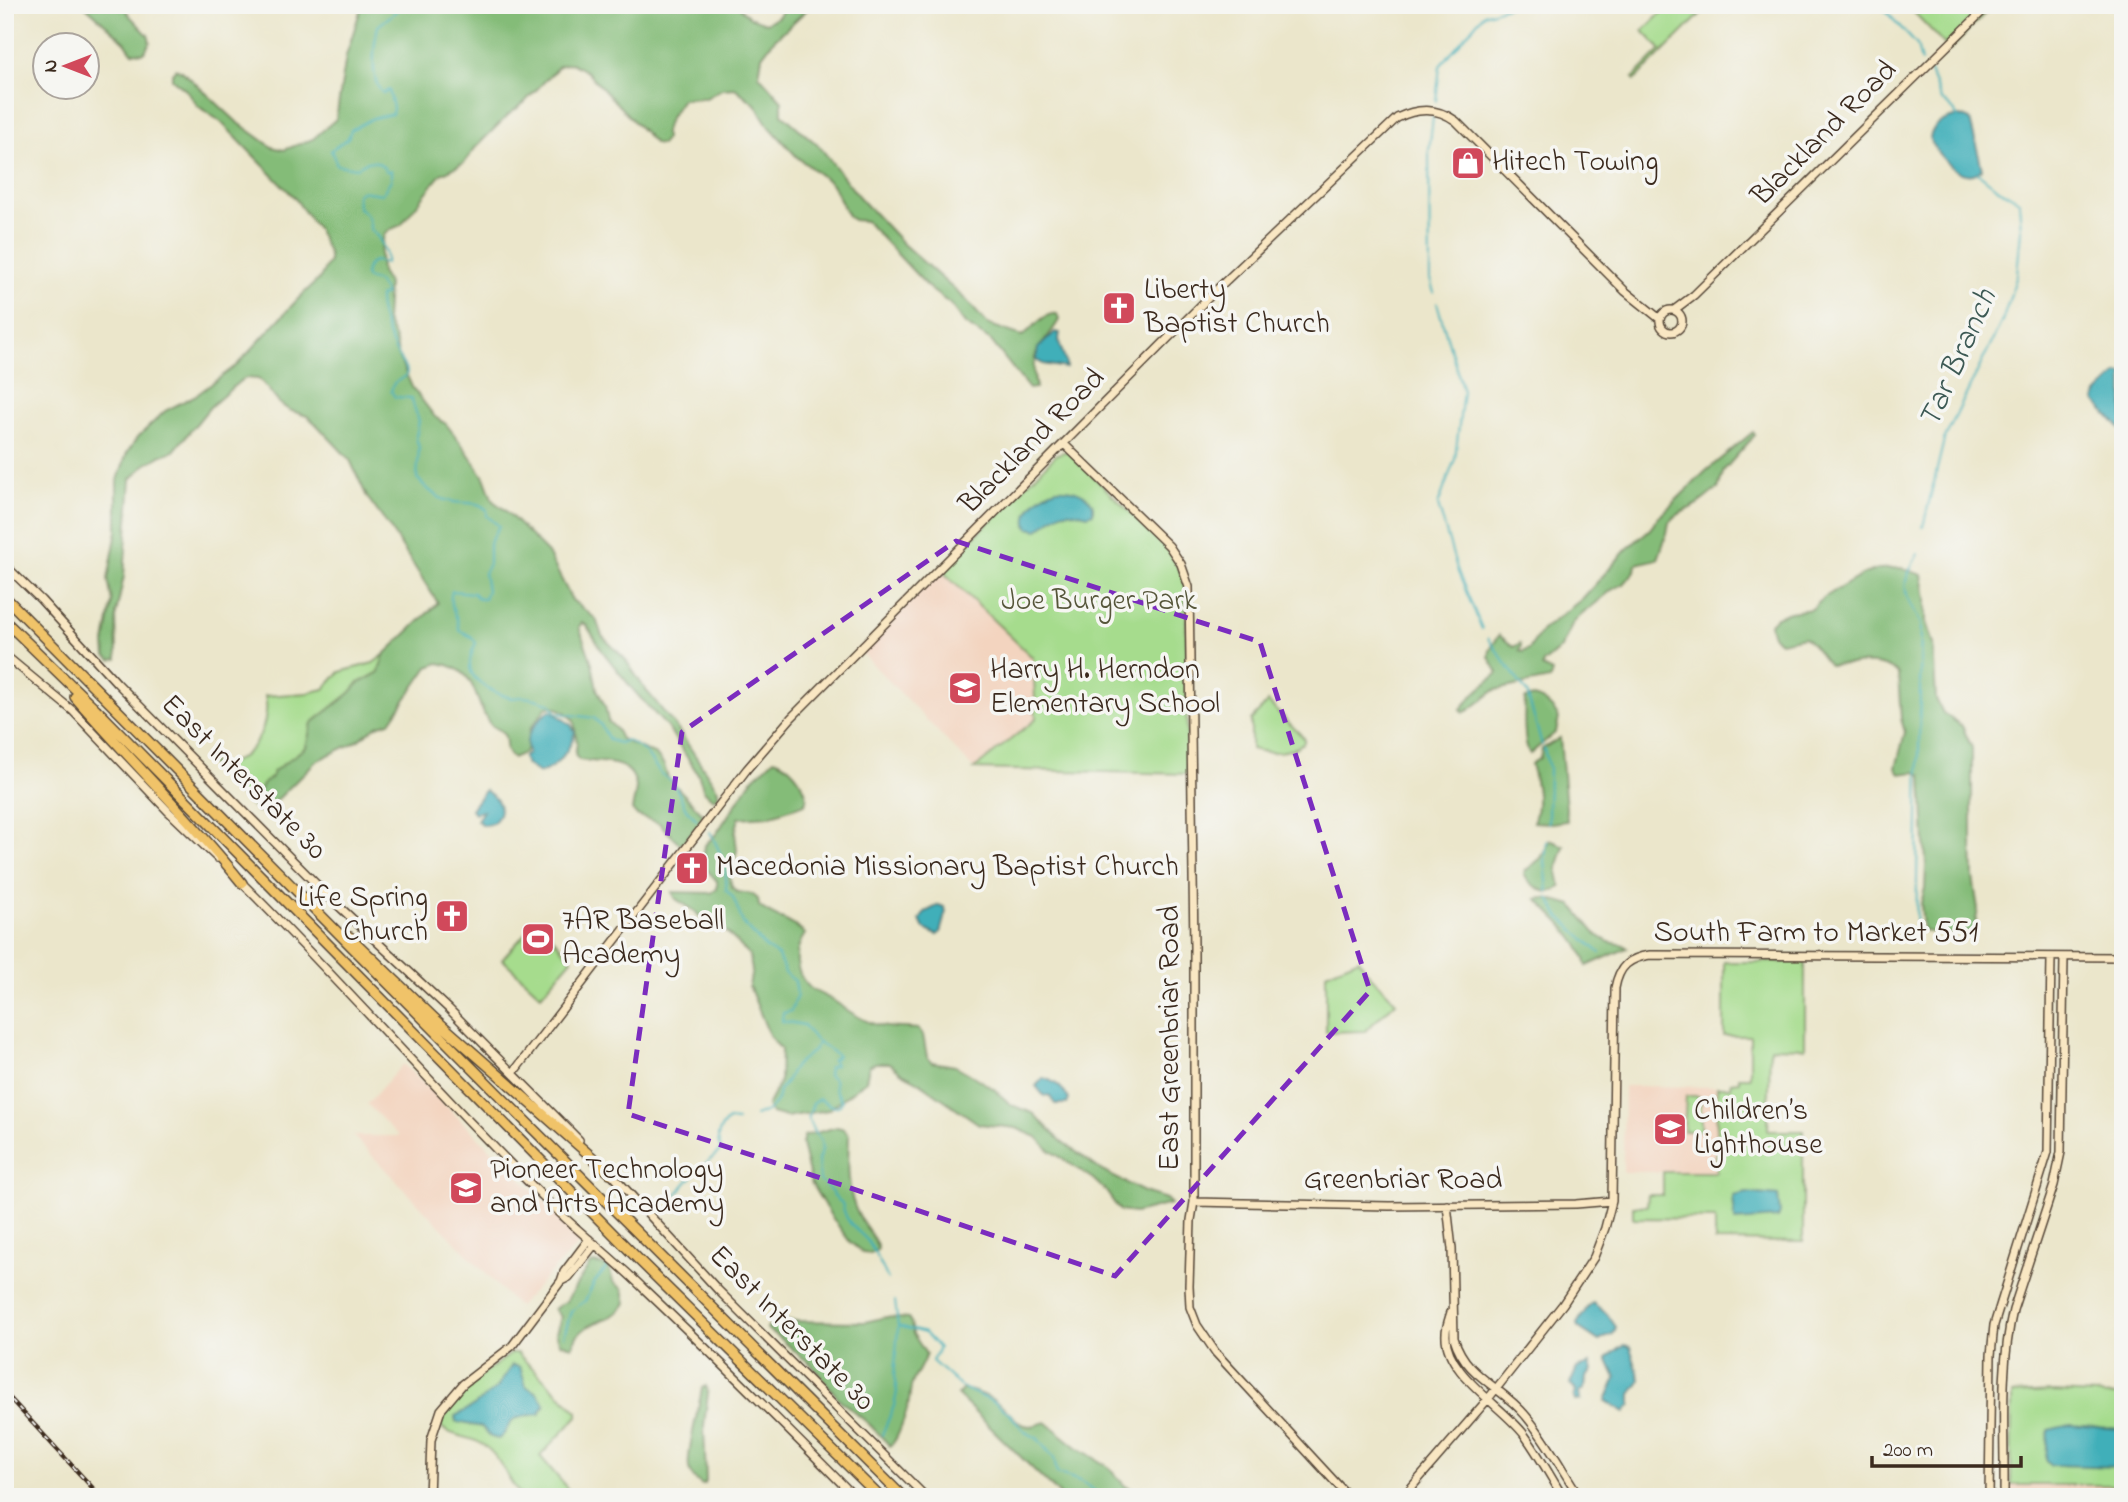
<svg xmlns="http://www.w3.org/2000/svg" width="2128" height="1502" font-family="'Indie Flower',sans-serif">
<style>
.built{fill:#f3d4bf}
.green{fill:#a6dc8d;stroke:#708356;stroke-width:2}
.forest{fill:#84bc78;stroke:#60734b;stroke-width:2}
.water{fill:#3fafb9;stroke:#3d6c6c;stroke-width:2}
.lines{fill:none;stroke-linecap:round;stroke-linejoin:round}
.stream{stroke:#3fafb9;stroke-width:2}
.secondary-casing{stroke:#554638;stroke-width:10}
.highway-casing{stroke:#554638;stroke-width:12}
.secondary{stroke:#f9e7c3;stroke-width:7}
.highway{stroke:#f0c369;stroke-width:9}
.rail-casing{stroke:#3b2a1e;stroke-width:4.5}
.rail{stroke:#f6f6f2;stroke-width:2;stroke-dasharray:5;stroke-linecap:butt}
.marked{fill:none;stroke:#7b2cbf;stroke-width:5;stroke-dasharray:14 9;stroke-linejoin:round}
.labels{text-anchor:middle;dominant-baseline:central;stroke-width:7;stroke-linejoin:round;paint-order:stroke}
.street-label{font-size:30px;fill:#3b2a1e;stroke:#f6f6f2}
.poi-label{font-size:30px;fill:#3b2a1e;stroke:#f6f6f2;text-anchor:start}
.park-label{font-size:30px;fill:#56563a;stroke:#f6f6f2}
.water-label{font-size:32px;font-style:italic;fill:#3c5954;stroke:#f6f6f2}
</style>
<rect width="100%" height="100%" fill="#f6f6f2"/>
<filter id="ink" filterUnits="userSpaceOnUse"><feTurbulence type="fractalNoise" baseFrequency=".0143" numOctaves="2"/><feDisplacementMap in="SourceGraphic" scale="14" xChannelSelector="R" yChannelSelector="G"/><feConvolveMatrix kernelMatrix="1 2 1 2 8 2 1 2 1" color-interpolation-filters="sRGB"/></filter>
<filter id="wash" filterUnits="userSpaceOnUse"><feTurbulence type="fractalNoise" baseFrequency=".00686" numOctaves="4" result="noise"/><feDisplacementMap in="SourceGraphic" scale="28" xChannelSelector="R" yChannelSelector="G"/><feGaussianBlur stdDeviation="1.57" result="paint"/><feColorMatrix in="noise" values="0 0 0 0 0 0 0 0 0 0 0 0 0 0 0 0 0 1.4 0 .05"/><feComposite in="paint" operator="in"/></filter>
<g filter="url(#wash)">
<rect width="100%" height="100%" fill="#ebe6cb"/>
<path class="built" d="M941,570l92,88 3,61 -62,50 -113,-117z
M403,1064l180,175 -65,68 -165,-171h46l-32,-32z
M1624,1086l93,1 -1,85h-93z
M2011,1485h112v12h-113z"/>
<path class="green" d="M1669,5h41l-75,75 -2,-2 28,-28 -18,-19z
M1907,5h86l-43,45z
M1063,452h5l98,95c11,16 18,29 20,48l1,179 -213,-5 62,-50 -3,-61 -92,-88 116,-116z
M384,655l-4,17 -22,11 -7,10 -39,30 -6,24 -33,25 -2,6 -9,7 -8,22 3,5 -50,-51c36,15 66,-31 58,-65l42,-3 17,-4 16,-17 33,-9z
M1268,702l36,36v4c-13,12 -37,12 -53,7v-29z
M538,920l34,39 -31,36 -39,-36z
M1359,959l8,13 29,30 -31,29 -39,1v-59z
M1724,962h81v86l-35,-1 -2,84h35v111l-88,-1v-22l-82,-1v-12h14l1,-11h15v-23h53l1,-85h13l1,-5 8,-1v-4h11v-41h-26z
M1686,1096h12l3,2v33h-17z
M512,1353h5l61,59v4l-38,40 27,32 4,9h-49c-16,-18 -20,-41 -42,-54 -11,-7 -34,-7 -40,-18 9,-32 47,-53 72,-72z
M2053,1392l44,2 7,2 19,-2v91h-112l1,-91z"/>
<path class="forest" d="M84,5h39l7,11 18,19 2,7 -6,11 -12,-1 -7,-10z
M362,5h375l12,12 17,6 12,-6 8,-12h26l-38,35 -12,16 -3,19 23,26v13l38,33 39,50 44,47 63,56 21,24 35,12c11,-7 22,-24 35,-22l2,6c-18,31 -31,28 -23,68l-7,1 -38,-48 -26,-17 -15,-20 -20,-15 -64,-68 -13,-1 -5,-4 -16,-32 -35,-27 -29,-32 -13,-21 -20,-16 -13,1 -16,9 -24,1c-8,12 -19,25 -17,41l-4,5 -6,-1 -68,-72 -16,-9 -12,3 -35,37 -16,12 -32,32 -12,16 -23,11 -40,51 -12,5 -5,5 -4,19 1,19 7,10 -2,38 9,18 4,19 13,29 23,30 11,7 20,26 18,27 9,24 11,8 44,44 24,47 24,19 6,17 23,23 18,27 36,45 39,59v6l-5,3 -9,-8 -6,-17 -30,-46 -34,-37 -31,-39 -16,-26 -5,-4 -3,5 13,36 5,26 8,17 3,15 8,8 5,10 35,16 8,10 4,13 35,36 -5,12 -17,19 -22,-22 -23,-8 -4,-5c1,-7 4,-16 4,-23 -3,-29 -37,-24 -57,-27l-4,-5 2,-12 -3,-22 -10,-10 -12,-5 -6,2 -16,21 -3,19 -3,5 -12,5c-10,-8 -3,-17 -9,-25 -3,-4 -10,-5 -13,-9 -19,-26 -10,-54 -51,-61l-11,4 -38,55 -13,4 -21,16 -40,19 -38,38 -15,13h-6l-3,-11 8,-16 9,-7 2,-6 33,-25 6,-24 38,-30 8,-9 21,-12 5,-17 54,-52 -49,-76 -22,-30 -17,-37 -34,-36 -9,-8 -18,-6 -10,-7 -16,-20 -5,-4 -12,-1 -6,3 -30,26 -36,44 -12,4 -17,10 -14,14 -7,97 -8,38 1,45 -6,1 -5,-4 -1,-13 7,-41 -4,-23 9,-48v-48l10,-30 10,-15 28,-27 33,-17 39,-29 61,-66 22,-21 9,-17v-6l-10,-23 -25,-35 -73,-75 -23,-16 -11,-15 -15,-12v-6l4,-4 6,2 54,50 36,26 12,3 29,-11 23,-20 10,-63z
M1753,432l2,3 -31,35 -6,19c-9,5 -16,13 -24,17 -11,6 -16,7 -25,16l-2,11 -9,26 -22,5 -1,7 -11,13 -11,5 -33,27 -7,7 -12,25 -18,15 -1,4 10,5 -2,7 -55,11 -26,20 -6,3 -2,-4 15,-17 22,-19 -9,-16 1,-7 9,-15 15,12 6,-4 1,3 -2,4 3,2 7,-3 13,-19 40,-31 45,-50 23,-20 9,-12 47,-46z
M1901,568l21,7 4,23v24l7,22 3,55 7,14 19,13 10,22v91l1,38 5,32 -4,22 -31,3 -20,-3 -2,-28 4,-15 1,-22 -4,-91 -7,-3 -15,2 -4,-6 9,-36 -4,-13 -3,-45c-16,-16 -48,-9 -69,-9 -9,-9 -15,-21 -25,-28l-24,5c-8,-6 -9,-10 -10,-19l6,-6 14,-5 22,-3 11,-11 41,-24 15,-5z
M1533,697c11,2 20,11 26,21l-3,14 -26,22c-7,-9 -6,-41 -5,-55z
M1560,738l7,83 -15,2 -19,-1c8,-18 3,-40 -2,-58l9,-6 2,-9z
M774,759c16,4 29,22 33,38l-2,7 -36,12 -30,2 -4,15 2,17 -7,29 2,8 5,5 15,2 6,5 1,7c14,12 33,14 46,28 -12,17 -11,39 5,54 7,5 16,8 24,13 15,10 29,21 47,25 13,3 25,1 37,3l5,6 4,22 5,5 23,4 13,7 26,16 17,16 22,8 27,27 42,31 42,21 22,7 5,5 -36,9 -15,-2 -15,-21 -12,-11 -45,-30 -11,-12 -21,-9 -37,-4 -63,-44 -14,-7 -12,-10h-15l-6,3 -3,15 -38,29 -42,7 -15,-4 -4,-7 13,-25 1,-32 -11,-12 -21,-51 3,-16 -3,-15 -22,-23 -22,-9 -10,-12 -19,-12 -4,-7 39,1 6,-4v-8l-11,-12 -3,-8 2,-16 11,-11 35,-53z
M1550,840l14,6 -7,22 4,18c-13,13 -29,1 -37,-12l1,-3 16,-13z
M1545,898l27,7 25,30 12,7 15,3 3,3 -40,18c-6,-27 -32,-47 -50,-67z
M837,1127l7,2 5,6c-1,25 -3,58 10,81 6,11 16,21 19,33l-7,5 -8,-1 -13,-11 -19,-26 -20,-33 -9,-39 2,-8z
M594,1263l15,4 4,15 10,7 3,14c-12,20 -37,16 -49,33 -2,4 -3,8 -5,11l-12,-4 -4,-10 5,-16 -7,-8 12,-8 24,-37z
M886,1317l22,2 3,3 2,12 13,20c-4,12 -10,19 -14,30 -2,5 -2,11 -3,17 -2,10 -11,40 -19,45l-21,-22 -29,-24 -30,-37 -10,-7 -21,-19 -10,-6 -2,-3 5,-5 11,-2 82,1z
M706,1386l2,7 -4,33 2,55 -1,3 -3,1c-4,-3 -10,-8 -12,-13 -6,-13 10,-67 12,-84z
M963,1389c14,2 29,9 40,18 8,6 15,19 27,19 5,0 11,-3 16,-4l31,25 33,21 15,18 22,11h-85l-105,-102z"/>
<path class="water" d="M1960,116l10,4 12,49c-19,18 -43,-13 -52,-29 1,-16 16,-22 30,-24z
M1055,332l5,1c-4,14 7,22 6,35l-23,-4 -7,-4 2,-12z
M2118,373l5,1v58l-28,-31 2,-7z
M1056,489c15,-1 28,2 37,15v9l-5,2c-29,-7 -27,-3 -50,15l-10,-2c-6,-18 11,-33 28,-39z
M551,710l20,15 4,7c-5,18 -18,36 -36,41l-12,-8 -4,-7 5,-5c0,-4 -2,-8 -1,-12 1,-10 16,-27 24,-31z
M485,790c4,3 11,8 13,12 6,13 -4,24 -16,23l-5,-5 6,-9 -9,2 -3,-4z
M939,905l5,2 2,4 -6,22 -3,2 -13,-6 -4,-9 5,-8z
M1043,1078c12,3 20,10 26,21l-2,5h-12l-6,-9 -5,1 -8,-10z
M1747,1193l31,3 2,17 -2,5 -43,3 -2,-25z
M1593,1303l14,11 9,13 -3,7 -14,7 -21,-14 -1,-3 12,-19z
M1625,1345l5,2 10,32 -1,4 -8,11v10l-6,8 -19,-11 10,-23 -9,-20z
M1590,1364l2,7 -6,6 -1,11 -5,5 1,7 -5,1 -2,-4 2,-6 -6,-7 7,-16z
M512,1365l8,2 6,19 11,7 8,11 -5,10c-6,1 -17,1 -23,4 -10,4 -9,16 -19,21l-7,-2 -9,-10 -26,-5 -1,-6 19,-10 23,-18z
M2070,1425l51,4 2,38 -72,-2 -5,-6 2,-29z"/>
<g class="lines">
<path class="stream" d="M404,5l-26,21c-4,17 -9,55 5,67l6,-3 4,18 -1,6 -19,4 -22,12 -3,8 -17,12 6,15 20,3c10,-9 22,-10 29,3h5v9l-9,14 -21,-3 -4,3 1,13c8,6 13,12 12,22 10,8 17,21 16,34l-12,-2c-6,4 -10,10 -8,17l12,4 8,12 -7,3c-1,21 17,57 28,74l-1,5 -12,7 -3,8 4,6 16,1 8,23 -3,16 3,11 -2,30c8,9 20,21 32,23 14,4 27,-2 38,9v6l12,10 -10,18v20l-5,9 3,17 -3,9h-5l-6,-6 -21,-2c-5,19 7,22 7,39l13,7 4,6c-13,26 -5,37 19,49 5,2 11,5 16,6 1,0 10,-1 11,-1 10,0 19,4 28,6l7,10 37,5 7,7 8,15 10,3 8,-3 17,11 17,23 13,9 12,26 11,11
M1880,5l37,40 4,17
M1930,72l11,27 14,13 3,6
M1436,101l4,-35 44,-52 28,-9
M1433,117l-4,34 1,128 4,14
M1437,303l26,88 -8,68 -17,46 20,67 24,57
M1923,527l21,-87 59,-121 14,-44 4,-45 -2,-29 -22,-13 -19,-15
M1488,638l39,55 15,52
M1544,749l5,19 -1,55
M710,832c10,19 18,36 16,58l7,7 10,26 23,25 12,8 7,17 10,8 2,14 -6,16 -8,2 -1,8 22,4 10,14 24,17 -6,4 3,5 -6,2 -1,8 6,4 1,10 7,12 -2,4 -6,2 -15,-8 -6,4 -5,16 6,13 7,8 1,10 -4,10 2,21c9,5 13,16 22,22 4,20 11,23 24,36 5,5 18,32 22,40
M1547,840l-2,21 3,31
M1549,898l10,18 41,37
M1916,942l5,-318c-17,-35 -23,-34 -3,-70
M755,1116c14,-5 23,-10 24,-26 8,-7 10,-16 16,-24 8,-9 19,-12 23,-24
M671,1201l23,-27 27,-24c-6,-12 -3,-20 7,-30l9,1
M895,1301l3,25 27,7 14,15 -7,13 29,26 35,16 13,10 16,19 12,6 17,20 3,15 23,8 24,16
M564,1336l7,-25 14,-10 9,-18 17,-21
M882,1435l12,-29 3,-14 -3,-16 4,-48"/>
</g>
</g>
<g filter="url(#ink)">
<g class="lines">
<g class="secondary-casing">
<path id="secondary" d="M1660 321a11 11 0 1 1 22 0a11 11 0 1 1-22 0Z
M1674,310l20,-15 295,-290
M1064,444l105,102 12,18 8,23 5,360v255l-3,18 -2,66 1,21 7,18 19,28 133,144
M5,565l36,35 76,83 212,214 120,112 130,131
M5,655l68,56 96,101 48,46
M240,881c111,110 212,228 324,336 26,24 54,46 79,71 72,68 142,138 212,209
M513,1073l234,-304 44,-51 422,-425 184,-175c20,-10 40,-11 59,3l169,170 35,28
M609,1171l109,119 208,207
M1194,1202l195,4 187,-2 36,-3
M1447,1205l5,44 2,89c12,40 48,48 72,78 21,25 36,54 54,81
M561,1281l8,-4 26,-33
M1451,1312c-2,7 -5,14 -5,21 -3,39 55,72 77,100 15,20 27,43 40,64
M429,1497l2,-57 10,-30 22,-26 49,-38 49,-65 3,-9 25,-33
M1403,1497l85,-98 75,-95 31,-47 11,-29 7,-27 3,-213c4,-22 14,-30 35,-33l473,2
M1989,1497l2,-142 3,-30 54,-173 3,-195
M2004,1497c1,-61 -5,-127 9,-187l41,-125 7,-33 3,-195"/>
</g>
<g class="highway-casing">
<path id="highway" d="M5,597l492,496 406,404
M5,621l96,93 539,547 240,236
M75,697c55,63 115,121 167,186
M350,937l85,82 175,154"/>
</g>
<use href="#secondary" class="secondary"/>
<use href="#highway" class="highway"/>
<g class="rail-casing">
<path id="rail" d="M5,1393l96,104"/>
</g>
<use href="#rail" class="rail"/>
</g>
</g>
<path class="marked" d="M956,541l304,101 110,349 -255,285 -487,-162 54,-382z"/>
<defs>
<g id="shop-square" transform="scale(1.75)"><rect x="-9" y="-9" width="18" height="18" rx="4" fill="#d1495b" stroke="#f6f6f2"/><path d="M-5-2.5h2.3a2.7 3.5 0 0 1 5.4 0H5L5.5 6h-11ZM-1.5-2.5h3a1.5 2.3 0 0 0-3 0Z" fill="#fff"/></g>
<g id="church-square" transform="scale(1.75)"><rect x="-9" y="-9" width="18" height="18" rx="4" fill="#d1495b" stroke="#f6f6f2"/><path d="M-1.2-6h2.4v3.5h3.3v2.4h-3.3V6h-2.4V-.1h-3.3v-2.4h3.3Z" fill="#fff"/></g>
<g id="school-square" transform="scale(1.75)"><rect x="-9" y="-9" width="18" height="18" rx="4" fill="#d1495b" stroke="#f6f6f2"/><path d="M0-5L7-2L0 1L-7-2ZM-4 1L0 2.5L4 1V4Q0 6-4 4Z" fill="#fff"/></g>
<g id="stadium-square" transform="scale(1.75)"><rect x="-9" y="-9" width="18" height="18" rx="4" fill="#d1495b" stroke="#f6f6f2"/><path d="M0-5a6.5 5 0 1 0 0 10a6.5 5 0 1 0 0-10ZM-3.5-1.8h7v3.6h-7Z" fill="#fff"/></g>
</defs>
<g fill-rule="evenodd">
<use href="#shop-square" x="1468" y="163"/>
<use href="#church-square" x="1119" y="308"/>
<use href="#school-square" x="965" y="688"/>
<use href="#church-square" x="692" y="868"/>
<use href="#church-square" x="452" y="916"/>
<use href="#stadium-square" x="538" y="939"/>
<use href="#school-square" x="1670" y="1129"/>
<use href="#school-square" x="466" y="1188"/>
</g>
<g class="labels">
<g class="street-label">
<text transform="translate(1825 134) rotate(-45)">Blackland Road</text>
<text transform="translate(1033 442) rotate(-45)">Blackland Road</text>
<text transform="translate(243 778) rotate(45)">East Interstate 30</text>
<text x="1816" y="934">South Farm to Market 551</text>
<text transform="translate(1171 1038) rotate(-90)">East Greenbriar Road</text>
<text x="1403" y="1181">Greenbriar Road</text>
<text transform="translate(791 1329) rotate(45)">East Interstate 30</text>
</g>
<g class="poi-label">
<text x="1492" y="163">Hitech Towing</text>
<text x="1144" y="291">Liberty<tspan x="1144" dy="34">Baptist Church</tspan></text>
<text x="990" y="671">Harry H. Herndon<tspan x="990" dy="34">Elementary School</tspan></text>
<text x="716" y="868">Macedonia Missionary Baptist Church</text>
<text x="428" y="899" text-anchor="end">Life Spring<tspan x="428" dy="34">Church</tspan></text>
<text x="562" y="922">7AR Baseball<tspan x="562" dy="34">Academy</tspan></text>
<text x="1694" y="1112">Children’s<tspan x="1694" dy="34">Lighthouse</tspan></text>
<text x="490" y="1171">Pioneer Technology<tspan x="490" dy="34">and Arts Academy</tspan></text>
</g>
<g class="park-label">
<text x="1099" y="602">Joe Burger Park</text>
</g>
<g class="water-label">
<text transform="translate(1959 359) rotate(-66)">Tar Branch</text>
</g>
</g>
<rect width="2128" height="1502" fill="none" stroke="#f6f6f2" stroke-width="28"/>
<g transform="translate(66 66) rotate(270)"><circle r="33" fill="#f6f6f2" stroke="#aba49d" stroke-width="2"/>
<path d="M0-5L12 26L0 18L-12 26Z" fill="#d1495b"/>
<text y="-10" font-size="19" font-weight="bold" text-anchor="middle" fill="#3b2a1e">N</text>
</g>
<path d="M1872 1456v10h149v-10" fill="none" stroke="#3b2a1e" stroke-width="3.5"/>
<text x="1883" y="1456" font-size="21" fill="#3b2a1e" stroke="#f6f6f2" stroke-width="5" paint-order="stroke">200 m</text>
</svg>
